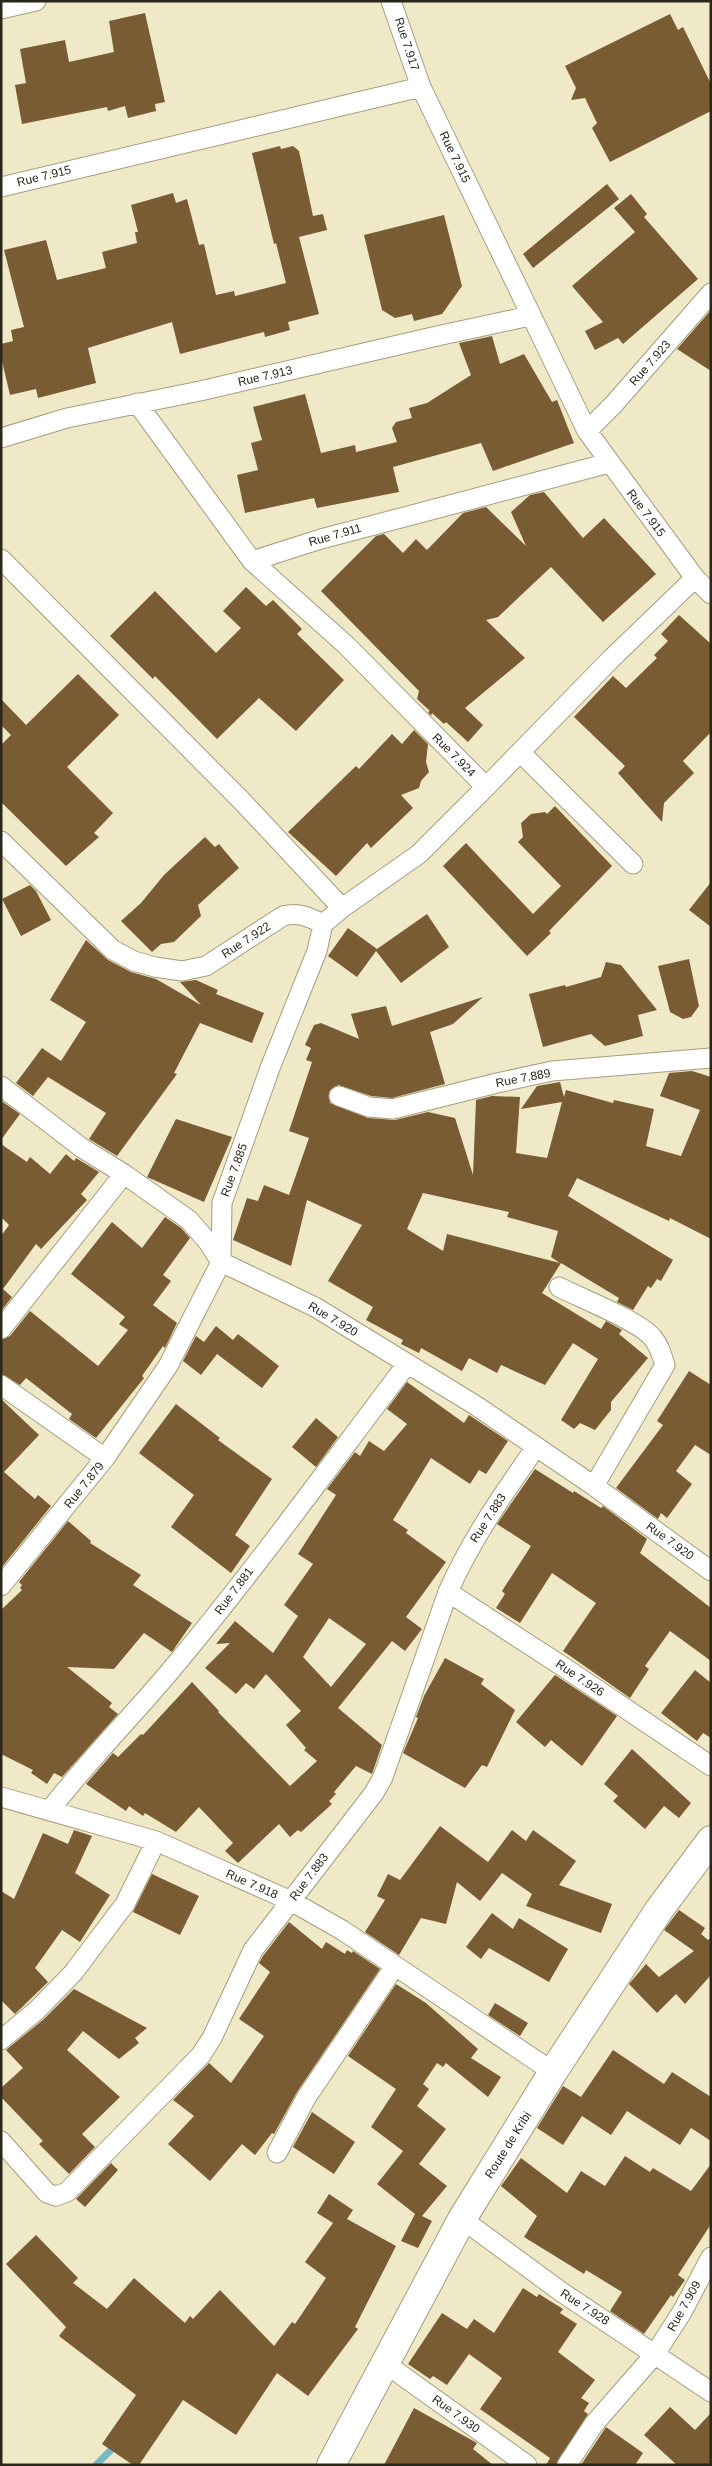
<svg xmlns="http://www.w3.org/2000/svg" width="712" height="2466" font-family="Helvetica,sans-serif">
<style>
.lines{fill:none;stroke-linecap:round;stroke-linejoin:round}
.stream{stroke:#76b7c0;stroke-width:7}
.building{fill:#795b34;fill-rule:evenodd}
.street-casing{stroke:#a49e7d;stroke-width:21}
.primary-casing{stroke:#a49e7d;stroke-width:30}
.street{stroke:#fff;stroke-width:19}
.primary{stroke:#fff;stroke-width:28}
.labels{text-anchor:middle;dominant-baseline:central;stroke-width:5;stroke-linejoin:round;paint-order:stroke}
.street-label{font-size:12px;fill:#2b281b;stroke:#fff}
</style>
<rect width="100%" height="100%" fill="#f0e9c7"/>
<g class="lines">
<path class="stream" d="M96,2465l14,-14"/>
</g>
<path class="building" d="M145,13l20,89 -10,2 1,7 -28,7 -3,-12 -17,5 -1,-4 -85,17 -7,-39 11,-2 -6,-34 45,-9 4,22 45,-10 -5,-31z
M670,14l8,16 5,-3 28,57v27l-101,51 -18,-34 5,-5 -12,-25 -14,2 5,-12 -11,-22z
M280,146l1,3 12,-3 6,5 14,65 10,-2 4,16 -28,7 20,77 -31,8 2,8 -25,7 -1,-5 -84,22 -8,-32 -84,26 8,35 -58,15 -2,-9 -26,6 -9,-38v-13l12,-3 -2,-11 13,-3 -20,-77 42,-10 11,40 49,-12 -4,-16 35,-9 -2,-11h3l-7,-27 42,-12 3,10 11,-4 12,46 5,-1 12,51 18,-4 1,5 51,-13 -10,-40 -2,1 -22,-91z
M607,184l12,15 -86,69 -10,-14z
M631,194l16,20 -3,3 54,62 -75,65 -5,-6 -23,12 -10,-19 18,-9 -31,-36 63,-54 -21,-24z
M444,215l18,71 -20,28 -28,7 -2,-7 -17,4 -13,-8 -18,-75z
M711,310v61l-34,-22z
M492,336l8,28 24,-10 28,48 5,-2 17,43 -81,28 -12,-28 -88,24 6,25 -82,16 -3,-10 -69,15 -8,-38 21,-5 -7,-27 11,-3 -9,-33 52,-13 16,59 34,-8 1,7 41,-10 -5,-14 4,-6 16,-4 -3,-10 18,-5 44,-28 -12,-32z
M544,492l39,46 21,-20 52,56 -53,48 -52,-55 -53,50 -12,3 39,38 -60,50 18,17 -15,17 -22,-20 -2,2 -12,-11 -1,3 -3,-4 2,-1 -13,-12 2,-8 -98,-100 55,-55 8,-2 19,19 13,-14 11,11 36,-37 23,-6 40,39 -15,-34 19,-17z
M246,587l20,19 7,-6 29,29 -5,5 47,46 -48,51 -37,-33 -42,41 -62,-63 -2,3 -43,-43 45,-45 61,62 25,-25 -18,-17z
M679,615l32,29v88l-28,29 11,12 -30,30 -2,19 -44,-49 7,-7 -51,-49 39,-41 13,12 31,-30 -3,-3 14,-14 -7,-7z
M78,674l41,41 -52,52 46,46 -19,20 5,4 -33,29 -65,-64v-57l10,-10 -10,-10v-26l25,26z
M414,730l14,14 -2,18 3,10 -8,9 -2,7 -18,7 12,13 -42,40 -4,-5 -31,33 -48,-44 68,-66 3,3 33,-35 10,10z
M555,806l57,60 -63,65 2,2 -24,23 -84,-90 23,-23 67,71 28,-28 -43,-44 5,-5 -2,-14 10,-9 14,-2 2,2z
M205,837l10,10 4,-3 20,24 -41,37 3,11 -27,26 -13,2 -9,8 -31,-31 20,-18 23,-28z
M711,882v45l-22,-17z
M30,885l6,6 15,29 -30,16 -19,-37z
M427,914l22,33 -48,36 -25,-32 -19,26 -29,-21 20,-28 29,21z
M86,940l22,20 23,12 25,7 45,26 -21,-23 16,-2 22,10 -2,4 48,19 -12,30 -52,-20 -26,50 3,1 -60,82 -28,-17 17,-26 -58,-36 -15,19 -17,-13 26,-35 19,13 25,-39 -36,-22z
M689,959l10,47 -8,11 -8,2 -13,-7 -12,-46z
M606,962l15,3 36,45 -19,5 5,21 -38,10 -14,-12 -48,13 -14,-53 36,-9 1,2 35,-10z
M483,997l-30,27 -23,8 15,52 -53,14 -21,-2 -33,-11 -9,7 1,11 38,15 27,2 33,-8 27,6 18,57 3,-75 16,-4 28,1 -4,56 31,5 15,-56 -41,7 16,-23 23,-4 4,15 2,-7 47,13 1,-3 40,9 -8,37 35,10 19,-46 -40,-14 9,-23 23,-2 19,6v162l-41,-21 -1,3 -92,-43 -9,18 105,64 -12,21 -4,-2 -6,9 -3,-2 -15,24 -16,-8 2,-4 -58,-35 -19,30 59,36 5,-8 16,9 -3,4 29,24 -37,44v8l-16,20 -15,-7 -6,6 -13,-9 37,-61 -25,-16 -28,42 -44,-20 -4,8 -28,-15 -7,13 -41,-23 -2,5 -18,-9 2,-4 -37,-20 7,-13 -45,-26 34,-56 -55,-25 -16,66 -58,-26 14,-42 11,3 6,-16 25,10 20,-57 -20,-7 23,-69 -6,-2 5,-12 -6,-3 9,-20 7,-2 38,16 -8,-25 35,-8 6,20zM423,1193l86,19 -2,5 51,14 -7,26 9,6 -113,-29 -4,17 -36,-22z
M3,1102l17,12 -19,26v-36z
M176,1119l56,18 -28,65 -57,-25z
M1,1144l26,18 3,-5 20,17 16,-20 8,7 2,-3 23,14 -18,22 6,6 -46,49 -5,-5 -33,45 9,8 -11,14v-75l8,-11 -8,-8z
M165,1217l16,11 9,10 -27,37 8,6 -18,24 24,18 -12,25 -2,-2 -21,30 2,2 -48,60 -27,-19 3,-5 -46,-36 -6,7 -19,-11v-34l9,-4 20,-25 68,55 30,-36 -9,-6 6,-7 -54,-43 41,-52 30,26z
M216,1326l17,14 5,-6 41,32 -17,22 -45,-34 -16,21 -18,-14 13,-25 8,6z
M689,1371l22,14v70l-16,-10 -19,26 16,13 -25,34 -6,-5 -3,6 -42,-31 47,-63 -6,-4z
M407,1382l57,41 5,-8 39,26 -22,33 -7,-4 -9,14 -39,-26 -38,62 15,10 -2,3 40,29 -40,55 16,12 -17,22 -13,-10 -54,67 44,37 -10,29 -16,-8 -22,26 2,2 -7,7 3,3 -31,28 -3,-2 -8,7 -11,-13 -41,39 -13,-12 8,-8 -34,-36 -23,25 -31,-19 -2,3 -14,-10 -3,5 -40,-27 27,-31 5,4 23,-23 2,1 49,-53 27,29 -1,1 72,74 27,-25 -13,-11 2,-2 -20,-23 15,-14 -35,-37 -12,15 -8,-6 -10,11 -31,-26 25,-25 -14,1 19,-23 38,32 25,-37 -14,-11 29,-41 -15,-10 38,-59 -9,-6 28,-37 5,4 9,-15 15,10 23,-27 -20,-15zM329,1618l37,26 -35,43 -28,-30z
M1,1399l38,36 -35,37 31,27 3,-4 13,11 -49,61z
M176,1404l44,34 -2,2 54,39 -37,56 15,11 -19,27 -60,-46 23,-32 -55,-42z
M316,1418l22,19 -22,30 -24,-20z
M535,1469l38,24 1,-2 27,17 2,-2 44,33 -7,14 71,55v53l-41,-30 -25,35 4,3 -19,29 -67,-47 33,-48 -44,-30 -32,50 -24,-15 9,-14 -3,-3 29,-45 -34,-22z
M68,1521l23,20 -1,2 51,32 -8,10 59,38 -20,29 -28,-19 -30,36 -47,-2 45,36 -3,4 9,7 -56,63 -8,-4 -7,11 -16,-11 2,-3 -32,-16v-144l21,-20 -2,-2 2,-3 -3,-3z
M445,1658l39,21 -3,5 34,26 -28,57 -5,-2 -17,23 -62,-35 15,-35 -2,-1 8,-21z
M695,1670l16,13v55l-8,-5 -6,8 -36,-28z
M555,1675l62,41 -35,50 -31,-26 -6,7 -29,-25z
M632,1749l59,54 -12,15 -15,-12 -19,23 -32,-28 5,-5 -14,-12z
M440,1826l48,36 24,-32 14,11 7,-11 43,31 -17,24 53,19 -11,29 -75,-27 6,-12 -30,-21 -22,28 -23,-19 -11,42 -25,-6 -22,37 -34,-23 20,-32 -8,-4 11,-22 12,6z
M74,1830l18,6 -17,37 35,22 -30,47 -18,-12 -27,38 13,14 -33,32 -14,-14v-109l13,8 29,-66 25,11z
M152,1874l47,22 -19,39 -47,-23z
M679,1910l26,18 -4,6 7,6 3,-2v37l-26,29 -9,-10 -19,19 -28,-29 17,-20 13,13 35,-26 -30,-21z
M492,1913l21,16 6,-11 49,31 -19,33 -60,-34 -8,11 -15,-12z
M289,1922l33,27 4,-7 19,12 2,-4 5,3 1,-2 27,18 -83,123 -23,42 -2,-1 -17,22 -13,-11 -32,37 -42,-37 26,-28 -21,-16 36,-37 22,20 33,-47 -25,-17 31,-47 -11,-9 4,-7z
M396,1984l30,19 52,46 -7,9 30,19 -13,20 -42,-34 -3,4 -6,-4 -14,21 6,5 -12,17 29,23 -27,35 28,22 -25,30 10,5 -14,27 -17,-7 14,-27 -38,-30 26,-33 -32,-24 25,-38 -48,-33z
M74,1989l73,39 -12,10 4,5 -20,16 -36,-28 -16,19 53,47 -38,37 13,13 -26,27 -30,-30 4,-3 -42,-44v-9l22,-20 -17,-18 38,-31z
M495,2003l33,20 -8,13 -32,-21z
M613,2050l51,34 8,-12 39,25v44l-20,-13 -11,17 -53,-34 -16,24 -29,-19 -19,29 -26,-17 26,-42 18,11z
M312,2112l43,30 -21,32 -41,-27z
M625,2156l25,16 3,-4 38,23 20,-27v60l-33,51 7,5 -12,17 -2,-2 -27,39 -34,-23 12,-19 -36,-22 -2,4 -60,-37 13,-21 -36,-30 20,-28 46,35 14,-22 24,15z
M111,2163l7,7 -33,37 -9,-8z
M329,2194l24,16 -6,9 49,27 -41,81 3,2 -50,67 -31,-23 -41,62 -53,-35 -44,65h-6l-31,-21 34,-49 -77,-59 7,-9 -60,-63 30,-29 42,43 -5,5 34,26 27,-31 51,45 5,-7 3,3 27,-29 54,56 18,-24 3,2 31,-46 -21,-16 28,-39 -16,-10z
M523,2288l14,9 2,-3 24,15 -3,4 17,11 -19,28 37,28 -14,18 8,5 -5,8 4,3 -32,51h-10l4,-7 -70,-49 22,-31 -33,-24 -22,31 -14,-9 -3,3 -22,-15 34,-51 25,16 7,-10 20,14z
M670,2407l25,23 16,-17v52h-34l-33,-30z
M414,2408l63,35 -4,6 20,16h-109z
M606,2427l37,26 -8,12h-54z"/>
<g class="lines">
<g class="street-casing">
<path id="street" d="M391,1l30,86
M1,9l35,-8
M1,187l420,-100 166,344 108,147 16,16
M137,403l115,158 69,-22 288,-76
M587,431l27,-27 97,-111
M1,438l66,-20 133,-27 237,-55 93,-20
M1,559l239,240 102,109
M252,561l94,84 140,142 125,-128 84,-81
M520,752l113,112
M1,841l112,109 21,11 21,6 27,4 24,-5 77,-50c16,-4 26,1 40,8l19,-16 77,-54 67,-67
M1,1086l81,62 42,26
M339,1096l30,11 24,2 104,-26 55,-12 159,-13
M559,1287c21,11 80,34 93,50 7,8 10,18 13,28l-71,121
M1,1329l123,-155 65,46 19,22 13,20 94,45 160,98 119,81 117,85
M1,1385l104,73 -104,128
M105,1458l63,-92 53,-104 1,-59 48,-135 47,-117 6,-27
M448,1592l117,76 146,98
M1,1797l155,44 135,60 51,29 211,142
M50,1810c39,-51 85,-96 126,-146 81,-97 155,-200 231,-300
M1,2040l36,-30 36,-37 52,-69 31,-63
M1,2141l46,52 9,3 11,-4 134,-137 11,-17 41,-88 121,-157 9,-16 65,-185c23,-52 55,-98 88,-145
M277,2153l29,-55 89,-132
M462,2219l98,72 151,101
M386,2364l141,101
M567,2465l27,-41 61,-70 27,-42 29,-55"/>
</g>
<g class="primary-casing">
<path id="primary" d="M331,2465l131,-246 91,-147 106,-162 52,-70"/>
</g>
<use href="#street" class="street"/>
<use href="#primary" class="primary"/>
</g>
<g class="labels">
<g class="street-label">
<text transform="translate(407 44) rotate(72)">Rue 7.917</text>
<text transform="translate(455 157) rotate(64)">Rue 7.915</text>
<text transform="translate(44 176) rotate(-14)">Rue 7.915</text>
<text transform="translate(650 363) rotate(-49)">Rue 7.923</text>
<text transform="translate(265 376) rotate(-13)">Rue 7.913</text>
<text transform="translate(646 513) rotate(53)">Rue 7.915</text>
<text transform="translate(335 535) rotate(-16)">Rue 7.911</text>
<text transform="translate(454 755) rotate(45)">Rue 7.924</text>
<text transform="translate(246 940) rotate(-33)">Rue 7.922</text>
<text transform="translate(523 1078) rotate(-11)">Rue 7.889</text>
<text transform="translate(234 1170) rotate(-70)">Rue 7.885</text>
<text transform="translate(333 1319) rotate(31)">Rue 7.920</text>
<text transform="translate(84 1485) rotate(-51)">Rue 7.879</text>
<text transform="translate(488 1518) rotate(-57)">Rue 7.883</text>
<text transform="translate(670 1541) rotate(36)">Rue 7.920</text>
<text transform="translate(234 1591) rotate(-53)">Rue 7.881</text>
<text transform="translate(580 1678) rotate(34)">Rue 7.926</text>
<text transform="translate(309 1877) rotate(-53)">Rue 7.883</text>
<text transform="translate(252 1884) rotate(24)">Rue 7.918</text>
<text transform="translate(508 2145) rotate(-58)">Route de Kribi</text>
<text transform="translate(684 2306) rotate(-61)">Rue 7.909</text>
<text transform="translate(585 2307) rotate(33)">Rue 7.928</text>
<text transform="translate(456 2414) rotate(36)">Rue 7.930</text>
</g>
</g>
<rect width="712" height="2466" fill="none" stroke="#2b281b" stroke-width="5"/>
</svg>
